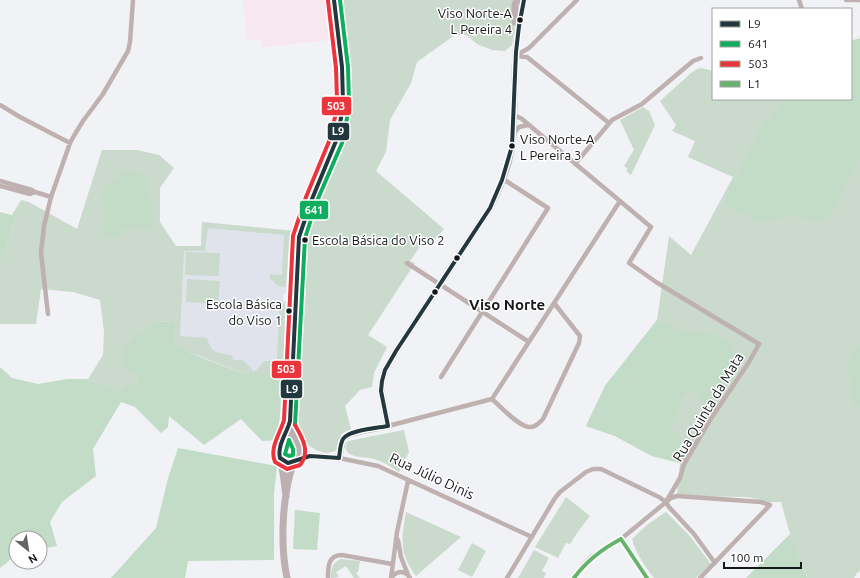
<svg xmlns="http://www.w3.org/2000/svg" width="860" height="578" font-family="Ubuntu,sans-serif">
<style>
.commercial{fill:#f6e8ee}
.built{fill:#e0e3ec}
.green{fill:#cadacd}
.forest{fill:#c3dcc7}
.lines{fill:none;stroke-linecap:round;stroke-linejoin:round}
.street{stroke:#beb1b0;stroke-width:4.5}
.secondary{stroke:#bcb1b0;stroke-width:7}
.bus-1-casing{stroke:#fff;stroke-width:7}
.bus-2-casing{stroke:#fff;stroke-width:7}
.bus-3-casing{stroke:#fff;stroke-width:7}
.bus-4-casing{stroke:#fff;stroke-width:7}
.bus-1{stroke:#22383e;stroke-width:4}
.bus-2{stroke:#0fad5e;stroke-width:4}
.bus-3{stroke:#ec343c;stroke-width:4}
.bus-4{stroke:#66b46b;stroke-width:4}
.bus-dot{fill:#161719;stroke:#fff;stroke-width:1.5}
.labels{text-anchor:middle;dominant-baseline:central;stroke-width:3;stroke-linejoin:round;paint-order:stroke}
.bus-label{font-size:13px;fill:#161719;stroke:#fff;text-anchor:end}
.street-label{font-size:14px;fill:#161719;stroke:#fff}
.neighbourhood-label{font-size:15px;font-weight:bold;fill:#161719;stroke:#fff}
.line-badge{stroke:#fff;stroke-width:1.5}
.badge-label{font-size:11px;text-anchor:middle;font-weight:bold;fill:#fff}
</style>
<rect width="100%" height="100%" fill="#f1f2f6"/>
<path class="commercial" d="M243,0h87l2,23 -1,17 -69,7 -1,-8 -14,1z"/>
<path class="built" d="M202,222l92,9 -2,12h-3l-3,50 -2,1 -1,6 3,1 -3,73h-38l-38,-14 -34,-15 3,-99h25z"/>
<path class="green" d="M343,0h170l2,24 -3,21 -7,6 -13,-1 -15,-6 -11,-9h-11l-38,27 -6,21 -21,37 -4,32 -10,19 68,58 -14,16 -6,-4 -14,20 5,2 -47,72 19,12 -13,26 -2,14 -12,3 -15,16 6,23 -10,5 -4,16c-6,3 -9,3 -15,2 -15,-4 -23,-15 -24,-30l10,-195 34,-81 4,-16 5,-39z
M860,38v533l-3,2 -3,5h-46c-13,-23 -20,-51 -27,-76h-12l-22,-5 -70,-1 3,-33 -28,-7 -37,-20 -29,-10 19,-40 52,-66 12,-84 22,19 42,-78 -45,-20 7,-16 -23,-10 4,-6 -16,-24 31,-28 6,-4 4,-1 12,3v28h138v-58z
M643,107l6,4 6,14 -24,50 -5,-4 2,-2 -4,-3 10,-16 -14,-30z
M102,150h35l22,5 15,13 -14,20v34l16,24h25l1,-24 92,9 -2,12h-3l-3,44 -8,-1 -6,-6h-2v-6l12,1 2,-40 -76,-7 -3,23h-21l-4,85 27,2c4,15 11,15 25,17l1,5h10l11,12 11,-11h12l2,-49 6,-11 -2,73h-38l-72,-29 1,-24 -20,1 -28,22 6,28 6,2 -2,12 -16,5 -32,-12 15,-24 1,-23 -4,-32 -27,-8 -32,-3 -5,35h-36v-63l3,-1 18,-60 8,2 48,27z
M186,252l34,1 -1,23 -34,-1z
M187,279l33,2 -2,23 -32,-2z
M404,430l5,22 -10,20c-8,-5 -15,-10 -25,-13 -7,-2 -18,-1 -24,-5 -6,-3 -5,-9 -2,-13z
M566,497l24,19 -11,14 -9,14 -4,-1 -8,15 -23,-11z
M406,512l55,25 -45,39c-17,-23 -15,-37 -10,-64z
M666,512l23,23 22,29 -15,14h-42c-9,-12 -18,-24 -22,-39l16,-15z
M472,543l14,8 -14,26 -14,-7z
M534,550l15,8 -7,13 4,2 -2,5h-26z
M341,559l19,2 -2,11 -2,1 4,5h-6l-8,-12 -10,6 3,5 -8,1c0,-9 1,-16 10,-19z"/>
<path class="forest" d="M860,38v118l-26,53 -14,13 -29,-7 -27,7 -27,-10 -14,-10 37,-73 24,-27 8,-3h59v-58z
M130,172l13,2 5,8 -3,3c6,16 11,27 7,44l-6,2 -13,-6 -4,4h-7l-2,6 -9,2 -6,-4 -3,-7 3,-10 -3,-19 3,-11 13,-5 3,-8z
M21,200l-18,60 -3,1v-49l12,3z
M657,320l28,12 27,2 19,8 8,35 -33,28 -11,-15 -12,6 -5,16 -7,16 13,13 -4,22 -28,-7 -37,-20 -29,-10 19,-40z
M174,321v24l33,15 38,14h38l-5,66 -16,1 -21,-22 -37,26 -35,-29 -1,11 -7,6 -26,-26 -14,-5 -28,47 3,27 -34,26 -12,20 7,24 -17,3v-11h-24v17l-16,13v-201l12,11 26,6 29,-5h21l32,12 6,-6 10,1 2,-11 -6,-3 -11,-7 5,-21 11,-9 17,-13z
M860,346v60l-5,1 -6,-32v-13z
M178,448l99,18 -3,27v67l-86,1 -3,17h-74l45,-50 12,-50z
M295,510l25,3 -3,37 -24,-1z
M790,534l14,37 4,7h-62z"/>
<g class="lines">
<path class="street" d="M799,0l3,9
M846,0h14
M515,56l12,1 82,66
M515,56l14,-8 48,-48
M0,105l20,12 50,26
M514,115l8,4 13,11 116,97 -22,36 27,19 103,62 -10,18 -39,58 -26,44 -4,14 -14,24
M513,134l6,-7 9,-2
M575,164l37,-44 30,-16 51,-43 8,-3
M0,181l32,9 3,2 16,5
M0,186l30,8 5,-2
M407,263l122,79
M48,314l-7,-61 3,-27 7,-29 19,-54 5,-9 8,-13 20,-27 25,-43 2,-9 3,-42
M441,377l107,-169 -45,-29
M492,399c8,7 28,29 38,28 6,0 9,-4 13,-8l36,-76 1,-7 -26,-33
M388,426l104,-27 128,-198
M339,458l39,8 154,71
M621,539l26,39
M398,540l3,17 7,18
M328,578c0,-11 0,-23 14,-23l50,9
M391,578l6,-46 11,-51
M391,578c6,-8 14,-8 19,0
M507,578l48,-80 5,-6 26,-20 7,-3h8l58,28 7,5 3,5 25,27 21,29
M574,578l9,-13 8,-8 30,-18 50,-41 6,-2 84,6 9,3 -70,73"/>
<path class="secondary" d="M515,22v-17l2,-5
M289,427l11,24v3l-3,6
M280,458l8,5 22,-7 29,2c1,-6 2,-13 4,-19 4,-8 36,-11 45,-13l-7,-35 1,-10 3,-11 11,-19 94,-143c9,-18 17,-37 21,-57 3,-14 2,-30 3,-45 1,-36 1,-72 10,-106
M286,496l-3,-23 -4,-22 10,-24 1,-6 9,-184c7,-26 18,-50 28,-75 4,-9 9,-18 11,-28 11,-43 0,-90 -4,-134
M287,578c-7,-33 -5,-85 7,-116"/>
<g class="bus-1-casing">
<path id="bus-1" d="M334,0l8,67 1,34 -2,17 -5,23 -24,58 -13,38 -9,184c-3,12 -13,24 -10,37l8,5 22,-7 29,2
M388,426l-7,-35 1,-10 3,-11 11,-19 94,-143 12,-28 10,-34 4,-94 3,-26 5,-26
M339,458c1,-6 1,-14 4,-19 5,-9 35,-11 45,-13"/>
</g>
<g class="bus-2-casing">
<path id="bus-2" d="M295,425l10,-187 12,-37 25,-58 5,-25 2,-17 -1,-34 -8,-67
M289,440l4,9v6l-4,1 -4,-2z"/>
</g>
<g class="bus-3-casing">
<path id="bus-3" d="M295,425c7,12 16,27 5,40l-13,4 -12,-7c-6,-14 5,-28 9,-42l9,-184 13,-39 24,-58 5,-22 2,-16 -1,-33 -8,-67"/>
</g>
<g class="bus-4-casing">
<path id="bus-4" d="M621,539l26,39
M574,578c13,-18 28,-29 47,-39"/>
</g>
<use href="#bus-1" class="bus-1"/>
<use href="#bus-2" class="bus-2"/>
<use href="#bus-3" class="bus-3"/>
<use href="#bus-4" class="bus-4"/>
</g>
<g class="bus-dot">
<circle cx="520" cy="20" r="3.5"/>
<circle cx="512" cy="146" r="3.5"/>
<circle cx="305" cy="240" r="3.5"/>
<circle cx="457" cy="258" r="3.5"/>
<circle cx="435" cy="292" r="3.5"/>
<circle cx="289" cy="311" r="3.5"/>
</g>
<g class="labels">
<g class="bus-label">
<text x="512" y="13">Viso Norte-A<tspan x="512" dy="16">L Pereira 4</tspan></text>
<text x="520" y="139" text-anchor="start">Viso Norte-A<tspan x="520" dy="16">L Pereira 3</tspan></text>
<text x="312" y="240" text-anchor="start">Escola Básica do Viso 2</text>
<text x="282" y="304">Escola Básica<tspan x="282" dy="16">do Viso 1</tspan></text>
</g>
<g class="street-label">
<text transform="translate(708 407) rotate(-59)">Rua Quinta da Mata</text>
<text transform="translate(432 476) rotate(25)">Rua Júlio Dinis</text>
</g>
<g class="neighbourhood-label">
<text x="507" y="304">Viso Norte</text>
</g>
</g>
<g class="line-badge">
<rect x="321" y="96" width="31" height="20" rx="4" fill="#ec343c"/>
<rect x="327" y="122" width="23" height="19" rx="4" fill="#22383e"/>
<rect x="299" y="200" width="30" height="20" rx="4" fill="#0fad5e"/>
<rect x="271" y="360" width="31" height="19" rx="4" fill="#ec343c"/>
<rect x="280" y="379" width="23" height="20" rx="4" fill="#22383e"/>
</g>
<g class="badge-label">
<text x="336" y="110">503</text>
<text x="338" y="135">L9</text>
<text x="314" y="214">641</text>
<text x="286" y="373">503</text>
<text x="292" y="393">L9</text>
</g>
<rect x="712" y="8" width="140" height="92" fill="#ffffff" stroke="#a2a2a3"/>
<rect x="720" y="21" width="20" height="6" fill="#22383e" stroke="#a2a2a3"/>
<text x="748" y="28" font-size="12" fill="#161719">L9</text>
<rect x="720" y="41" width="20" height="6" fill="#0fad5e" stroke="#a2a2a3"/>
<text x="748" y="48" font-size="12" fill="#161719">641</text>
<rect x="720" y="61" width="20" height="6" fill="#ec343c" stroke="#a2a2a3"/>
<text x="748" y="68" font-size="12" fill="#161719">503</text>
<rect x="720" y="81" width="20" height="6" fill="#66b46b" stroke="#a2a2a3"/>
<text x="748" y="88" font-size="12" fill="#161719">L1</text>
<g transform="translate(28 550) rotate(150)"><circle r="19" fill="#ffffff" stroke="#a2a2a3"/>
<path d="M0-3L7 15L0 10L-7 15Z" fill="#636466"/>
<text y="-6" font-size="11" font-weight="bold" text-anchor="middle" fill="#161719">N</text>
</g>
<path d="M724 562v6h77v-6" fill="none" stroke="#161719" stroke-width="2"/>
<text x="730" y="562" font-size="12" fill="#161719" stroke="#ffffff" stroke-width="3" paint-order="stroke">100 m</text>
</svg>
